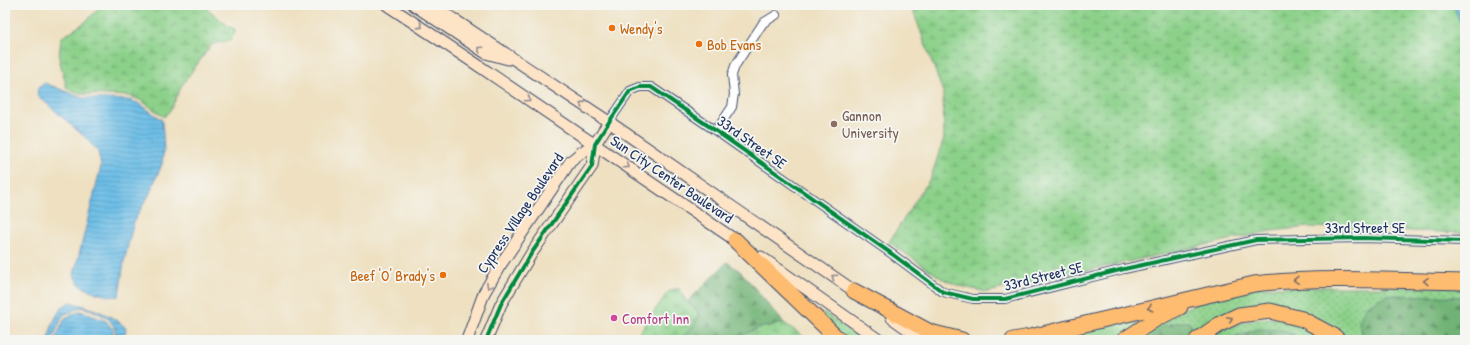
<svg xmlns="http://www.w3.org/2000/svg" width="1470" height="345" font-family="'Patrick Hand',sans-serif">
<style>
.grass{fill:url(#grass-dots);stroke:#548074}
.forest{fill:url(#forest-firs);stroke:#46716a}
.wetland{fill:url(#wetland-marsh);stroke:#548074}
.water{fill:url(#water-rules);stroke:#4476a2}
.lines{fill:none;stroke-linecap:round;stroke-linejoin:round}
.street-casing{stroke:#3b4a6d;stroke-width:10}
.secondary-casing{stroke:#3b4a6d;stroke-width:13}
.highway-casing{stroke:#3b4a6d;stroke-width:17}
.street{stroke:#fff;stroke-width:8}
.secondary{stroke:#fee4c6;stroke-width:11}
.highway{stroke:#fdbc70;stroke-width:15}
.cycleway-casing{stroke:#f6f6f2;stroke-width:6}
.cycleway{stroke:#00873e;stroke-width:4}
.oneway{stroke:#8c8a92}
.oneway2{stroke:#816e66}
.food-dot{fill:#e8710a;stroke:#f6f6f2;stroke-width:1.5}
.education-dot{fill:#8d6e63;stroke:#f6f6f2;stroke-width:1.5}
.hotel-dot{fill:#d1479c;stroke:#f6f6f2;stroke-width:1.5}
.labels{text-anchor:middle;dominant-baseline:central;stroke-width:3.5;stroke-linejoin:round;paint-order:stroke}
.food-label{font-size:15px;fill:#c56008;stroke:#f6f6f2;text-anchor:start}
.education-label{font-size:15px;fill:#785e54;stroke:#f6f6f2;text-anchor:start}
.street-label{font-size:15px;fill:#1b2f5e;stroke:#f6f6f2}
.hotel-label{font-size:15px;fill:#b23c85;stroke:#f6f6f2;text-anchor:start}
</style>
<defs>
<pattern id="grass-dots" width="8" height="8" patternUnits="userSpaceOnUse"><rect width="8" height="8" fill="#8cd18a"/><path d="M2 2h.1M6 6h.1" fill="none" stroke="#72aa74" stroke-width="1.8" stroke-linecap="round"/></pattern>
<pattern id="forest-firs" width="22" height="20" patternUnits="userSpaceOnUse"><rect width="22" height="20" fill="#71b376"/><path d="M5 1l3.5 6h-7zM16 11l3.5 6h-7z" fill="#5c9264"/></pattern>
<pattern id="wetland-marsh" width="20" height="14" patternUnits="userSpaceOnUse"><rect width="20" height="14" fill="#8cd18a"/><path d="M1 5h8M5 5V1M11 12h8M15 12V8" fill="none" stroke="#72aa74"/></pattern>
<pattern id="water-rules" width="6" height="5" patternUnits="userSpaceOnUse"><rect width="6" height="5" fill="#6cbee7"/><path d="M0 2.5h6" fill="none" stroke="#589bbe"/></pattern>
</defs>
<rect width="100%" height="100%" fill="#f6f6f2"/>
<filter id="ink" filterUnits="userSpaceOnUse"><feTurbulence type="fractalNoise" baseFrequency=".025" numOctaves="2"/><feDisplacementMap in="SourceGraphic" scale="8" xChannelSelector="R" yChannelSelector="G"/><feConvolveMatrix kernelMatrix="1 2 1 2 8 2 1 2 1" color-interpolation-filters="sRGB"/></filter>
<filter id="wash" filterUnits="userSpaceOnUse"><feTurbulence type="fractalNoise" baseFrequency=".012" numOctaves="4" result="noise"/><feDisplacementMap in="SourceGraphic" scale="16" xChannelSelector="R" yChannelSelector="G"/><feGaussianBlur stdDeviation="0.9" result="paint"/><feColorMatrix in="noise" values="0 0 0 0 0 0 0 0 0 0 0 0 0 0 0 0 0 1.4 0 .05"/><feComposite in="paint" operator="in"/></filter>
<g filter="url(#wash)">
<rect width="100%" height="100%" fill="#eee0c0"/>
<path class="grass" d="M1256,287h209v10l-79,-2 -27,27 5,18h-18l-80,-31 -72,31h-12l8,-8 -28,-6 -14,14h-18l56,-32 19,-8z
M1152,312l-33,28h-84z
M820,313h5l39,27h-18z
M1264,318l22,1 44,21h-24l-25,-10 -40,5 -15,5h-22c22,-12 35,-18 60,-22z"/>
<path class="forest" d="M727,262l14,10 43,51 -25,5 -27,12h-55l15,-13 7,-10 -5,-10 -7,-5z
M1386,295l79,2v43h-101l-5,-18 6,-15z
M1179,322h10l3,5 -2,5 -8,8h-34l14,-14z
M1257,329l24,1 25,10h-80z"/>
<path class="wetland" d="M102,5h101l25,21 8,4 -6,11 -18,3 -30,41 -11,24 -7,8 -22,-16 -12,-5 -47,-2 -16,-5 -8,-31 2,-20 23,-15z
M911,5h543l11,31v197l-157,-6 -37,4 -284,61 -28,-6 -18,-8 -52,-36 42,-65 13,-39 -1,-46z
M675,289h4l8,13 11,10c1,12 -12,21 -21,28h-43l34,-48z
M784,323l25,17h-77l27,-12z"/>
<path class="water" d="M1454,5h6l5,10v21z
M45,83l37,15 47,2 11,4 22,16 2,28 -2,16 -13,31 -15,26 -10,41 -5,34c-8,3 -34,-6 -40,-12 -2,-3 -4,-6 -5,-9l27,-109 -3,-14 -12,-14 -49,-43 1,-7z
M70,302c19,5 42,12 56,26l-2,12h-8l-1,-12 -7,-10 -16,-8 -11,-3 -18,8 -11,25h-4c3,-14 9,-32 22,-38z
M80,311l26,10 7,9 -1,10h-57l10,-22z"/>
</g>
<g filter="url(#ink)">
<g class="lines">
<g class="street-casing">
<path id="street" d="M609,122l21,-31 10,-4h11l65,44 176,123 51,38 30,7h32l119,-30 132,-29 107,-2 102,3
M716,131l16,-24 2,-13 -2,-19 3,-9 28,-43 13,-8"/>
</g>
<g class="secondary-casing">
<path id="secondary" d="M387,5l89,59 265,180
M414,5l72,48 22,6
M432,5l177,117 251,173
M761,257l118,83
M892,318l31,22
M467,340l17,-47 15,-26 71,-105 12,-10 13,-8
M486,340l15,-36 30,-50 61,-88 3,-22 14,-22"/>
</g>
<g class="highway-casing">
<path id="highway" d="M735,240l104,100
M854,291l76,41 32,8
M1013,340l17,-3 224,-53c70,-8 141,-3 211,-2
M1124,340l32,-21 24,-12
M1197,340l23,-16 19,-9 31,-4 32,8 32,17 4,4"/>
</g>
<use href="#street" class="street"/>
<use href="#secondary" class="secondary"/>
<use href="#highway" class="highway"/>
<g class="cycleway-casing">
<path id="cycleway" d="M486,340l15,-36 30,-50 61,-88 3,-22 14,-22 21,-31 10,-4h11l65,44 176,123 51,38 30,7h32l119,-30 132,-29 107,-2 102,3"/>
</g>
<use href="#cycleway" class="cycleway"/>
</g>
<defs><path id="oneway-chevron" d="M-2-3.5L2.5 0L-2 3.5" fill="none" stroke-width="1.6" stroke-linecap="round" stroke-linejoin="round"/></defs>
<g class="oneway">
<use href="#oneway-chevron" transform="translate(420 26) rotate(33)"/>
<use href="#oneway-chevron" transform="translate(480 49) rotate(-146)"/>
<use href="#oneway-chevron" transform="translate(528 99) rotate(34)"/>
<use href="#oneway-chevron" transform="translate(582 104) rotate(-147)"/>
<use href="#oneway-chevron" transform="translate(627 166) rotate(34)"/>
<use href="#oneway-chevron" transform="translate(834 277) rotate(-146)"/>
<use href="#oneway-chevron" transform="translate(489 286) rotate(119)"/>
</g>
<g class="oneway2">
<use href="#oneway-chevron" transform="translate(1296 280) rotate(178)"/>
<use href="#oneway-chevron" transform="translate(1426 281) rotate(-179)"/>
<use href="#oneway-chevron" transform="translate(1150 308) rotate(167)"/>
<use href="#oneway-chevron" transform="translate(1230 319) rotate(-26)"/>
</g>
</g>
<g class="food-dot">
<circle cx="612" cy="28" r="4"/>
<circle cx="699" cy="44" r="4"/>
<circle cx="443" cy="275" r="4"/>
</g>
<circle class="education-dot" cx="834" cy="124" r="4"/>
<circle class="hotel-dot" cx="614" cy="318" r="4"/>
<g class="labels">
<g class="food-label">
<text x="620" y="28">Wendy's</text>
<text x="707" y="44">Bob Evans</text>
<text x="435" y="275" text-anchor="end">Beef 'O' Brady's</text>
</g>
<g class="education-label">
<text x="842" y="115">Gannon<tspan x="842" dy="17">University</tspan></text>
</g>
<g class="street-label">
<text transform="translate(752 142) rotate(35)">33rd Street SE</text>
<text transform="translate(672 179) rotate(34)">Sun City Center Boulevard</text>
<text transform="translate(520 213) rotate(-56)">Cypress Village Boulevard</text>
<text x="1365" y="227">33rd Street SE</text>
<text transform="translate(1043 276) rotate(-14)">33rd Street SE</text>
</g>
<g class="hotel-label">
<text x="622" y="318">Comfort Inn</text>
</g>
</g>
<rect width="1470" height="345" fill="none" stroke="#f6f6f2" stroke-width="20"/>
</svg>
